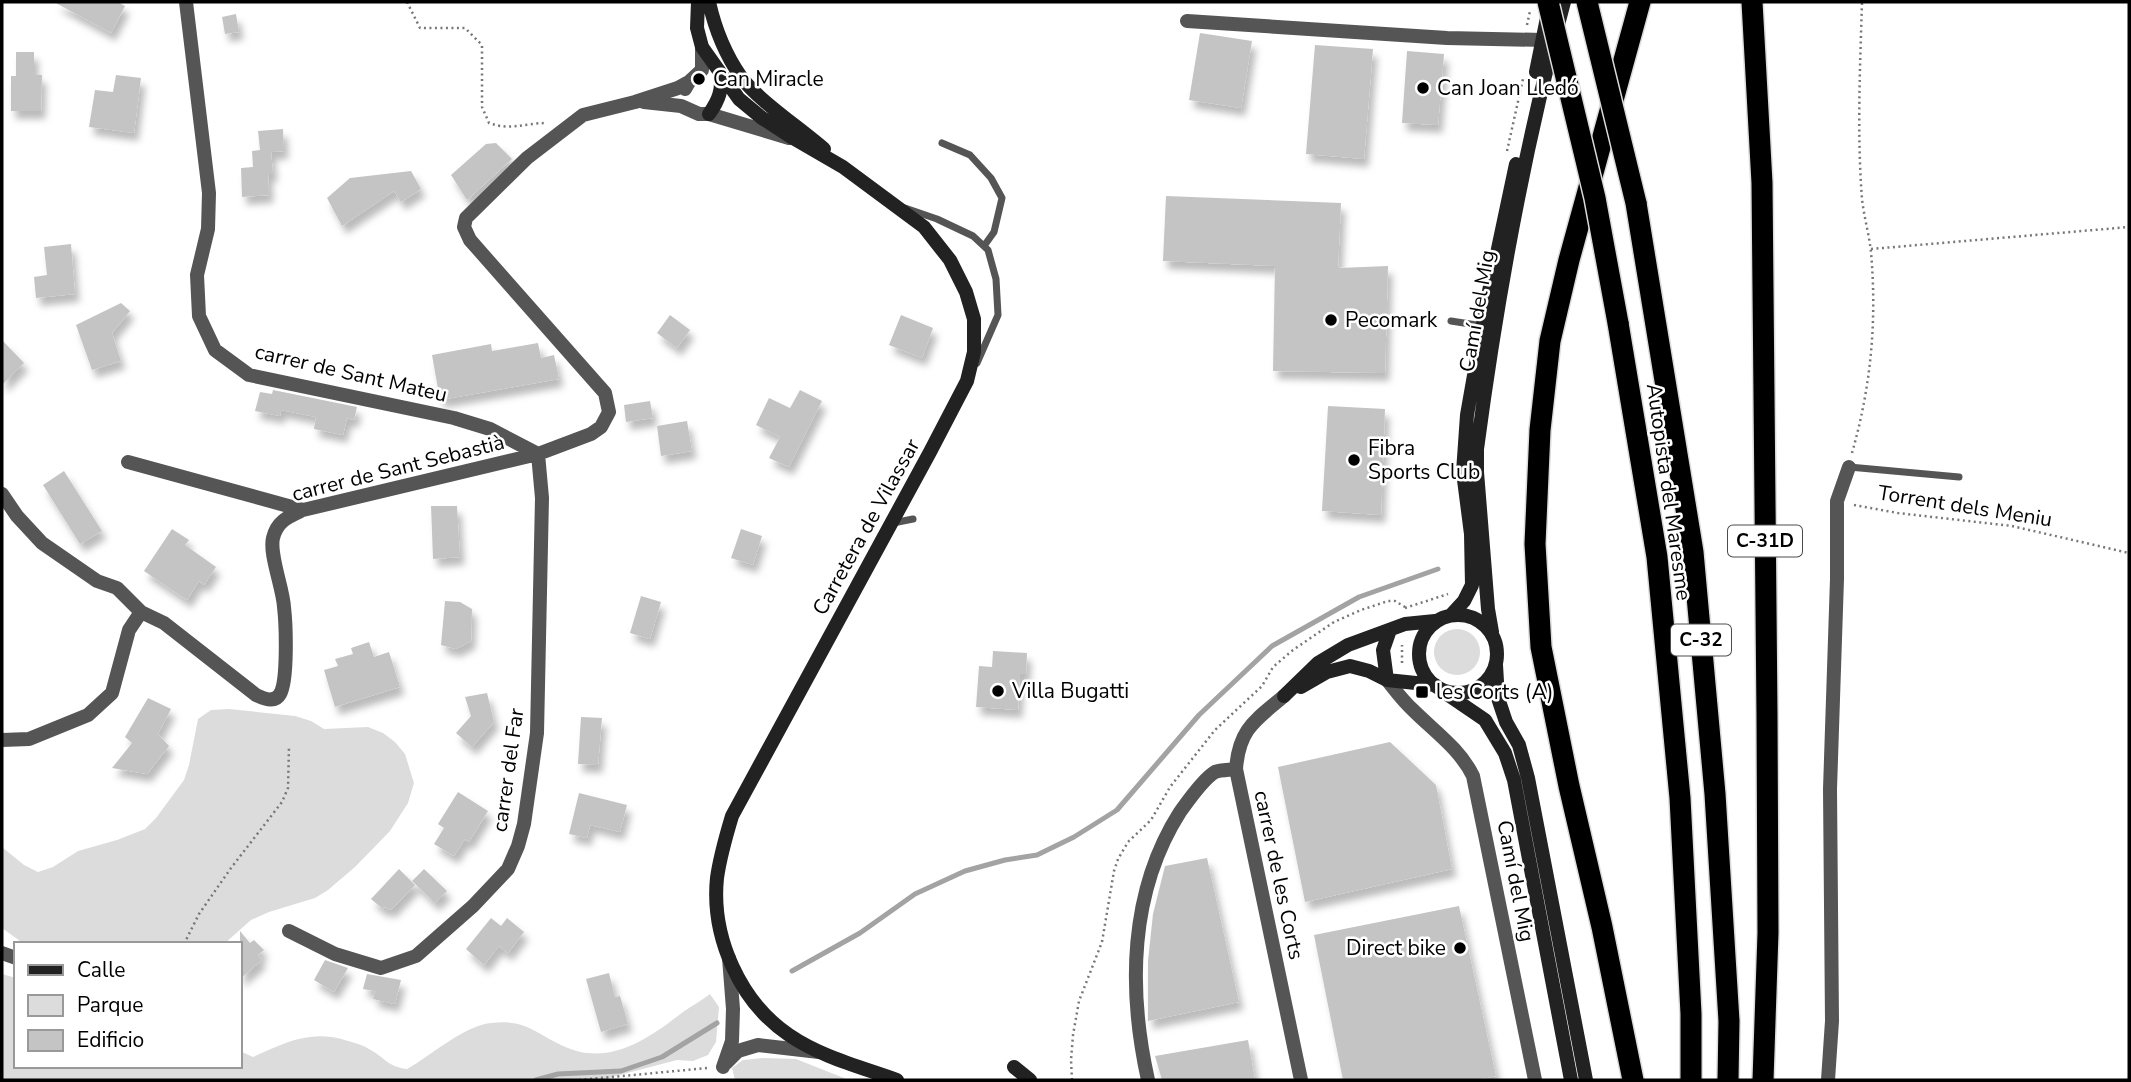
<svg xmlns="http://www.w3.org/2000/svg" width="2131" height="1082" font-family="'Nunito Sans',sans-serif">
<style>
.green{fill:#dcdcdc}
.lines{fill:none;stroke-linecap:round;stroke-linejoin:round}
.stream{stroke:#a3a3a3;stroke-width:5}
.building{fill:#c4c4c4;filter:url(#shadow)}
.highway-casing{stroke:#dbdbdb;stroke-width:24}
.path{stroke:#777;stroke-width:2.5;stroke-dasharray:2 3.5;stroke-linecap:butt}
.lane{stroke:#555;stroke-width:7}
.street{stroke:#555;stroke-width:14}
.secondary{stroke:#222;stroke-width:14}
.highway{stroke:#000;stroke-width:21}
.highway-bridge-casing{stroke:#dbdbdb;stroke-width:24;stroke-linecap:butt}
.highway-bridge{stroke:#000;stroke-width:21}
.poi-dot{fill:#000;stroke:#fff;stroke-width:2.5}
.labels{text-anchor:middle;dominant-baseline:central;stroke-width:5;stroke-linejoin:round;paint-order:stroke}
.shield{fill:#fff;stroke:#4c4c4c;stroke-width:2}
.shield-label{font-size:19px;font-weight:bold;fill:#000}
.poi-label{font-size:21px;fill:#000;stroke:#fff;text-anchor:start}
.street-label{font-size:21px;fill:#000;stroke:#fff}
</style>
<defs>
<filter id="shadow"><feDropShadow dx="4.5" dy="8" stdDeviation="3.5" flood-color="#0004"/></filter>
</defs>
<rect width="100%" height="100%" fill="#fff"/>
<path class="green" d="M1434 652a23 23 0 1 1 46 0a23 23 0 1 1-46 0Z
M229,709l66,7 16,5 13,8 44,-2 15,6 12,9 10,12 9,29 -6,20 -18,28 -35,36 -27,23 -13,8 -46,14 -18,8 -27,24h-200l-22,-16v-81l22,18 14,7 15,-5 25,-16 39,-11 28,-11 11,-11 28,-38 5,-15 9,-46 13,-9z
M2,974l14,4v88h224v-15l13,6c34,-15 58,-28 95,-16 7,2 15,4 21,8 17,9 17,17 38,20 25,-14 56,-43 84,-46 34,-4 43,9 70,22 46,23 86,-5 122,-33 8,-6 18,-11 27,-18l9,13 -3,35 -8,13 -15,6 -16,-1 -65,17 -6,3h-604z
M763,1058l33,1 53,21h-114l-3,-12 11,-8z"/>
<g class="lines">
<path class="stream" d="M792,971l68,-38 55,-39 50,-23 40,-11 32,-5 37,-18 43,-27 82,-95 73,-69 87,-49 79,-28
M536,1080l22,-6 63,-3 41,-14 55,-34"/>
</g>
<path class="building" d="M54,2h64l7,4 -14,27z
M236,14l3,18 -14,2 -3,-17z
M1200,33l52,8 -11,67 -52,-8z
M1315,45l58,4 -9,110 -58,-5z
M1407,51l37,3 -6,71 -36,-2z
M16,52h18v23h8l-1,36h-30v-35h5z
M116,75l25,3 -7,55 -45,-6 6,-37 18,2z
M283,129l1,22 -13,1 2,22h-5l1,21 -27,2 -1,-29 12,-1 -1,-16 8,-1 -2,-19z
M496,143l16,16 -45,41 -16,-25 35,-31z
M411,171l10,18 -20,13 -7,-11 -52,35 -15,-28 23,-20z
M1166,196l175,7 -3,65 50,-2 -3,107 -112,-2 2,-105 -112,-5z
M71,244l4,50 -39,4 -2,-21 13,-2 -3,-28z
M121,303l9,8 -18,22 9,28 -29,9 -16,-45z
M670,315l20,15 -13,18 -20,-15z
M901,315l32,13 -11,30 -33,-13z
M2,340l22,23 -22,22z
M538,343l3,15 13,-3 5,24 -119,21 -8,-45 59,-11 1,7z
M273,390l84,17 -3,13 -7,-2 -4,17 -29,-6 2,-12 -35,-7 -1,6 -25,-5 5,-19 12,2z
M800,390l22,11 -33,66 -20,-9 11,-21 -24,-12 13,-27 21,10z
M650,401l3,17 -27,4 -2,-17z
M1328,406l57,3 -4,106 -59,-4z
M687,421l5,30 -31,5 -4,-30z
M64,471l38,60 -22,13 -37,-59z
M431,506h26l3,51 -27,2z
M172,529l17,11 -4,5 31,22 -12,18 -5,-4 -12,19 -43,-29z
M741,529l21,7 -9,29 -22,-7z
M641,596l20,6 -11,37 -20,-6z
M445,601l15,1 12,7 -1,32 -15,8 -15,-4z
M369,642l5,15 15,-5 11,35 -65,20 -11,-37 14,-4 -3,-7 18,-5 -2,-6z
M993,651l34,2 -1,21h-6l-2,36 -42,-3 3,-41 13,1z
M487,693l7,29 -22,25 -16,-14 15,-17 -6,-19z
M148,698l23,11 -13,25 11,12 -22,28 -35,-6 20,-25 -7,-6z
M581,717l21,1 -4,47 -20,-1z
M1390,742l46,43 16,84 -147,33 -27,-135z
M458,792l30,19 -19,31 -4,-3 -11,17 -20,-12 10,-16 -6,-4z
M579,793l48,12 -7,27 -30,-7 -3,13 -18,-4z
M1207,858l32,144 -91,19v-60l5,-47 12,-48z
M399,869l16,16 -24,25 -7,-3 -1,2 -12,-10z
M424,869l23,22 -12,12 -23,-22z
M1459,906l37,170 -21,4h-132l-29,-145z
M491,918l10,8 6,-8 17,14 -16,21 -9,-7 -15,19 -18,-16z
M240,931l10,12 4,-3 10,10 -6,5 4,5 -22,19z
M325,960l23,8 -14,24 -20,-12z
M609,973l6,24 5,-1 8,28 -27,8 -15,-53z
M367,974l34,6 -6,24 -22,-5 2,-8 -12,-2z
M1248,1040l7,40h-93l-7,-24z"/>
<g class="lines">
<g class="highway-casing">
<path id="highway" d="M1752,2l10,181 5,532 1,218 -5,147
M1636,203l57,349 22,242 14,227 -1,59
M1618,323l39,234 23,241 11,216v66
M1633,1080l-31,-153 -33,-141 -28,-139 -6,-103 5,-114 10,-89 19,-81 71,-258"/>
</g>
<path class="path" d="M407,2l13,26h45l17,17v62l7,16c22,8 35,0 58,0
M1527,25l3,-14
M1507,151l16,-72
M1871,249l258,-22
M1852,453c19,-67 25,-131 19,-201 -2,-18 -7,-35 -9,-53 -5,-65 -2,-131 0,-197
M1854,505l44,8 114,13 117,27
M1405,608l43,-14
M1402,663v-18
M184,944l15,-30 32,-46 51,-66 6,-14 1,-42
M579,1080l129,-12
M1072,1080l-1,-20 2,-25 6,-34 23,-59 12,-71 4,-12 10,-17 23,-22 19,-33 45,-57 47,-44 11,-19 20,-17 41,-28 27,-12 27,-9h7l10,6"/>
<path class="lane" d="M942,143l28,12 21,23 11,20 -8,34 -10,14
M905,208l32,11 36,17 15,14 8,29 2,36 -21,48
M1451,321l32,5
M1849,467l110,10
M893,523l20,-4"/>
<path class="street" d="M186,2l23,191 -1,36 -11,46 2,41 16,34 34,25 205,43 36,11 48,25 4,44 -5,235 -13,91 -6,22 -10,23 -35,37 -57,50 -35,12 -46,-14 -46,-23
M1187,21l260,17 95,2
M685,89l4,-7 13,-12v-23
M644,102l37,4 18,8h10l80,24
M128,462l175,48
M2,494l15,22 25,27 55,38 20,7 24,24
M1387,680c8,10 16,21 26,30 21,21 47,39 60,66l62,304
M1284,696c-28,24 -45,32 -48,73l65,311
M2,740l27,-1 59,-24 24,-22 17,-63 12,-18 23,11 92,72c8,4 19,8 24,-1 8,-13 6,-70 4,-87 -1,-19 -15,-53 -11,-69 4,-17 15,-21 30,-28l235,-56 53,-20 10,-7 8,-15 -4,-19 -135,-153 -6,-13 2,-9 61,-60 56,-43 52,-13 43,-14 11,-6
M2,953l14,5
M726,1063l12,-12 20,-6 61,7
M723,1067l9,-26 1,-32 -4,-51
M1148,1080c-20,-90 -19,-188 32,-268 8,-11 23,-33 35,-40 6,-2 15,-2 21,-3
M1828,1080l4,-59 -2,-232 7,-210v-78l12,-34"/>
<path class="secondary" d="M698,2l-1,26 5,19 37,52 23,19 31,20 50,29 81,60 26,33 16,32 8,27v33l-7,29 -37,71 -198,364c-6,20 -12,40 -15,62 -6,59 23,124 72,157 32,22 72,32 108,45
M709,2c6,27 16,52 32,75 18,24 59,51 83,72
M1536,72l12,-59
M709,114c10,-14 14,-25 11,-41
M1452,614l12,-13 8,-16 -1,-51 -8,-62 4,-57 21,-119 28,-132
M1419 654a39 39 0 1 1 78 0a39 39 0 1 1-78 0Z
M1492,632l-4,-23 -11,-137v-23c20,-150 47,-301 87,-447
M1496,665l2,33 8,24 13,23 9,33 58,302
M1387,680l-4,-30 7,-20
M1301,687l26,-15 23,-6 19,5 18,9 48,5
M1441,690l44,30 20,33 9,27 57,300
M1284,696l34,-33 30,-18 57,-21 30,-3
M1014,1067l16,13"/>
<use href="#highway" class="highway"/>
<g class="highway-bridge-casing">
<path id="highway-bridge" d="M1548,2l47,196 23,125
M1587,2l49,201"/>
</g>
<use href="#highway-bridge" class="highway-bridge"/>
</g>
<g class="poi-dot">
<circle cx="699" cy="79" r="7"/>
<circle cx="1423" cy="88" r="7"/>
<circle cx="1331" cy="320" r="7"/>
<circle cx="1354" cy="460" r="7"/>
<circle cx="998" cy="691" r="7"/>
<rect x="1415" y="685" width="14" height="14" rx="3.5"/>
<circle cx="1460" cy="948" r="7"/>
</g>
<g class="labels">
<g class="shield">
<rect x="1728" y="525.5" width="74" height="31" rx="5"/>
<rect x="1671" y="624.5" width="60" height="31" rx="5"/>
</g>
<g class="shield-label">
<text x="1765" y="541">C-31D</text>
<text x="1701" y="640">C-32</text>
</g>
<g class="poi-label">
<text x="713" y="79">Can Miracle</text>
<text x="1437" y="88">Can Joan Lledó</text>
<text x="1345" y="320">Pecomark</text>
<text x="1368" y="448">Fibra<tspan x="1368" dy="24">Sports Club</tspan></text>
<text x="1012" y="691">Villa Bugatti</text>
<text x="1436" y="692">les Corts (A)</text>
<text x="1446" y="948" text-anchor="end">Direct bike</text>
</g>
<g class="street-label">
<text transform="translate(1477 311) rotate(-80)">Camí del Mig</text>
<text transform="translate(351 373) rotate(13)">carrer de Sant Mateu</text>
<text transform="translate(398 468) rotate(-14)">carrer de Sant Sebastià</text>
<text transform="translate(1669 492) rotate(82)">Autopista del Maresme</text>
<text transform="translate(1965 506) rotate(9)">Torrent dels Meniu</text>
<text transform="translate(866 527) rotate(-61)">Carretera de Vilassar</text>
<text transform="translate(508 770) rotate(-82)">carrer del Far</text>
<text transform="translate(1279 875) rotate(78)">carrer de les Corts</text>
<text transform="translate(1516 881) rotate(79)">Camí del Mig</text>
</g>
</g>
<rect width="2131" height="1082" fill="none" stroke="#000000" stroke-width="7"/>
<rect x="14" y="942" width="228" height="126" fill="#ffffff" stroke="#999999" stroke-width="2"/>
<rect x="28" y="965" width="35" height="10" fill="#222222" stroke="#999999" stroke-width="2"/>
<text x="77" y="977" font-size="21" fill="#000000">Calle</text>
<rect x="28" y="995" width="35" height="21" fill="#dcdcdc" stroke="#999999" stroke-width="2"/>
<text x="77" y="1012" font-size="21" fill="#000000">Parque</text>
<rect x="28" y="1030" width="35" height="21" fill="#c4c4c4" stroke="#999999" stroke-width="2"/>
<text x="77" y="1047" font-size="21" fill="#000000">Edificio</text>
</svg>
